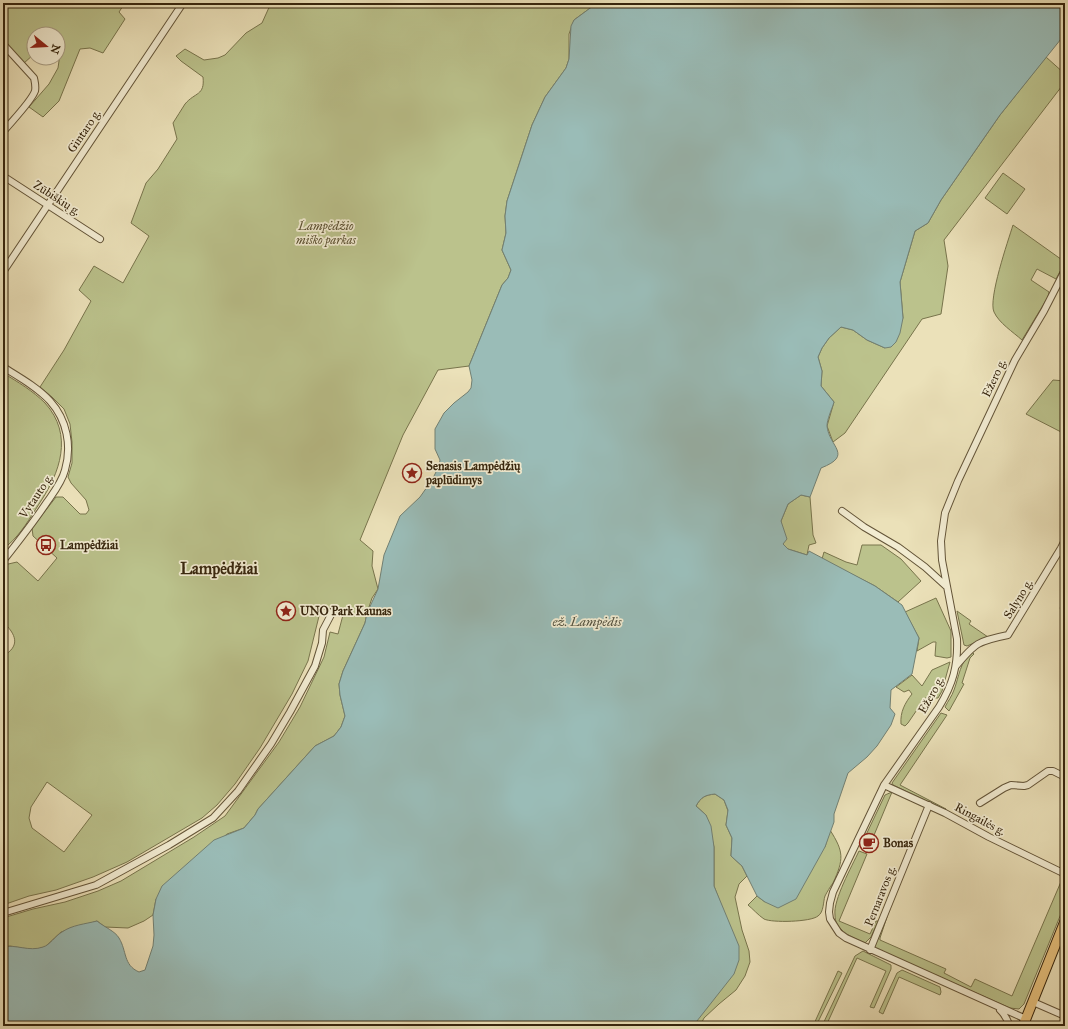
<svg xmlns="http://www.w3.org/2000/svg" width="1068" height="1029" font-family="'IM FELL Great Primer',serif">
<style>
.green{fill:#bbc28c;stroke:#78744c;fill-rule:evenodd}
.water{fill:#9abcb7;stroke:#728073}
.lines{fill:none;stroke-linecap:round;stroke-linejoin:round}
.minor-casing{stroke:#635438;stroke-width:8}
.primary-casing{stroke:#36250d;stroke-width:11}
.minor{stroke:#f2ecd2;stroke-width:6}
.primary{stroke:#e6c07c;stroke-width:9}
.labels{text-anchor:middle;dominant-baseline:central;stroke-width:3.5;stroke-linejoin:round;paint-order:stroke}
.street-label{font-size:12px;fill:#36250d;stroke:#f2ecd2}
.park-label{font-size:12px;font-style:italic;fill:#574c2d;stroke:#f2ecd2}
.poi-label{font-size:12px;font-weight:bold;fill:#36250d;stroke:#f2ecd2;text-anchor:start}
.water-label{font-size:13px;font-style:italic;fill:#545240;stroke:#f2ecd2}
.district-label{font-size:16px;font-weight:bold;fill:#36250d;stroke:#f2ecd2}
</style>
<rect width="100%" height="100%" fill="#ebe1b9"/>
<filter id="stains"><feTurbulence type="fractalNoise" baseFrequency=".005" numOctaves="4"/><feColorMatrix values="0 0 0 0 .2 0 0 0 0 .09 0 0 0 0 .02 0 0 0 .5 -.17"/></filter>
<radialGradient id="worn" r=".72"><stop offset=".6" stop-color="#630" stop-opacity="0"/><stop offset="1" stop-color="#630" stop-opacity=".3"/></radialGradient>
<path class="green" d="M3,3h122l-6,9 6,7 -22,34 -13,-5 -10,1 -21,52 -16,16 -14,-10 20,-23 9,-16 2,-14 -2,-6v-14h-24v20l-11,10 -20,-24z
M271,3h326l-23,17 -5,14v25l-3,9 -21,29 -13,28 -25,76 -2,15 1,17 -4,17 9,20 -3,8 -6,7 -33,81 -31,4 -35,65 -43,105 13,11 -1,15 6,23 -6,9 -5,15 -2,10 -22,48 -4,13 1,11 5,21 -4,11 -7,9 -19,10 -57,63 -3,6 -11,13 -17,6 -71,65 -3,16 -9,6 -16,7 -23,-1 -8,-6 -36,11 -16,15 -11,3 -24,-4 -7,1v-29l30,-9 32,-7 33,-11 23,-10 73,-44 31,-21 54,-74 21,-35 24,-50 6,-25 8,2 5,-19 -22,-7 -13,53 -16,33 -32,54 -25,36 -18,21 -15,13 -75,44 -34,15 -37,13 -27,6 -26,9v-249c18,-10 13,-22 0,-34v-55l1,-2 13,-3 21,19 19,-23 -24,-22 -1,-8 24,-31h7l17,17h6l3,-4 -3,-10 -15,-17 -3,-6 4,-14v-21l-2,-18 -6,-15 -12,-12 -12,-10 24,-37 27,-49 -12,-11 15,-24 29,17 26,-47 -18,-13 15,-40 12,-14 19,-30 -4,-16c4,-6 8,-13 12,-19 10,-12 20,-8 18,-27l-22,-16 -5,-5 9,-7 19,11 14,-2 7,-3 21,-22 16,-10zM47,782l45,33 -28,37 -32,-24 -3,-10 2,-11z
M1046,57l19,17v8l-121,158 4,26 -7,48 -19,5 -77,114 -12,9 -6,-16 7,-24 -13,-16 1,-15 -4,-14 4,-9 7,-10 12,-11 12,3 14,10 18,8 18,-30 -3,-36 15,-51 13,-8 13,-23 59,-85z
M1003,173l22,16 -18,25 -22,-16z
M1013,225l52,37 -9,17 -19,-10 -6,11 18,12 -1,5 -26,43c-9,-8 -23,-17 -28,-28 -6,-13 14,-71 19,-87z
M3,373c15,9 30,18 42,30 29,32 15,70 -6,101 -9,14 -18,30 -31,41l-5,-3z
M1053,380l12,1v53l-39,-20z
M801,495l9,2 3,38 3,8 -7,2 -2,10 -19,-6 -5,-5 -2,-23 7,-17z
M862,545h19l20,14 20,22 -23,21 -23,-16 -53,-27 2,-7 22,10 11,3z
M936,598l15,33v26l-4,1 -12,-2 1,-14h-3l-16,9 2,-13 -14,-26z
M957,611l14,10 -2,3 19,13 -21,9 -3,-1z
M972,652l2,2 -4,4 -8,25 2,1 -15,27 -4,-4c3,-6 7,-11 9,-17 5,-13 6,-29 18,-38z
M950,662l-8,29 -4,7h-13l-17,25 -3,3 -4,-2c-1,-12 4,-21 11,-30l-3,-4 -5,2 -8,-5 16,-12 10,11 10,-16z
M941,713l6,2 -47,70 46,24h-3l-50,-24 -1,-2z
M892,792l-20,48 -7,-3 20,-42z
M715,794l9,6 4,11 -2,14 6,13 -1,18 11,10 5,10 -8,8 -4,13 7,33 7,21 1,11 -5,14 -9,14 -17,14 -15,14 -4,8h-7l29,-119 -8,-21v-39l-8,-32 -10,-9c5,-9 9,-11 19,-12z
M830,830c14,22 14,29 3,53 -3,4 -6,9 -8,13 -2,6 -1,16 -7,20 -7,6 -46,7 -54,3 -6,-4 -11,-10 -16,-14l9,-9 8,6 60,-55z
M859,851l8,3 -28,67 31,13 6,-13h2l-7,16 -6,6c-8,-4 -18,-7 -24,-14 -4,-3 -6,-8 -6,-14 -2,-15 17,-49 24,-64z
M1063,877h2v27l-41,100 -5,5 -9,-1 -135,-60v-6l10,-26 2,1 -7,21v2l66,29 -2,4 27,14 4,-8 37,17z
M863,951l28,14v4l-17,39 -4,-1 16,-36 -29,-13 -31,68h-4l33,-70z
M902,970l38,17 1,5 -1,3 -41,-18 -16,37 -4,-2 18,-39z
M838,971l4,2 -26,53h-3z"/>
<path class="water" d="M597,3h468v31l-65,81 -59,85 -13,23 -13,8 -15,51 3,36 -3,15 -4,9 -5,5 -6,1 -18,-8 -14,-10 -12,-3 -12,11 -7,10 -4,9 4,14 -1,15 13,16c-2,7 -7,17 -7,24 2,21 27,29 -6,42l-11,29 -9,-2 -13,9 -7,17 6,18 -4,5 5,5 19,6 2,-4 66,35 27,19 17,33 -7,36 -21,16 -1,18 5,6 -4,11 -14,21 -10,11 -19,16 -14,41v8l-9,25 -29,52 -18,9 -13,-6 -8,-6 -15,-30 -11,-10 1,-18 -6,-13 2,-15 -4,-10 -9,-6c-10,1 -14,3 -19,12l10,9 5,11 3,21v39l25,60v14l-5,14 -41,52h-690v-79c13,-3 26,5 40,0 7,-2 12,-11 19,-15 10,-7 23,-8 35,-11 7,6 18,10 22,17 8,13 4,27 20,34l6,-2 8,-24 1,-11 -1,-20 3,-16 6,-13 52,-46 30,-12 11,-13 3,-6 57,-63 19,-10 7,-9 4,-11 -5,-21 -1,-11 4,-13 22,-48 2,-10 11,-24 6,-34 16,-39 20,-19 12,-17 7,-14 1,-6 -5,-11v-20l9,-16 10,-10 14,-11 3,-4 1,-8 -3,-14 33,-81 6,-7 3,-8 -9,-20 4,-17 -1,-17 2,-15 25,-76 13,-28 21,-29 3,-9 2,-33 3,-6z"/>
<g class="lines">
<g class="minor-casing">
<path id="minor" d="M3,44l31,34c1,5 2,8 1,13 -4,11 -24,31 -32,41
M3,176l97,63
M3,272l180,-269
M3,367c16,10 34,20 47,34 17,19 22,45 15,69 -3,12 -11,22 -18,32 -14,21 -29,40 -44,59
M842,511l22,16 34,20 27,20 21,19
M1064,608l1,1
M956,666c19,-23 22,-25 52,-31l53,-87 4,-8
M884,785l61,28 44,24 76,37
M980,803l24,-15 7,-3 13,1 4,-1 20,-14h5l12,6
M3,913l93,-28 73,-40 44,-27 25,-27 33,-47 19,-32 25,-46 7,-23 1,-13 10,-19
M870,950l59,-145
M1033,1002l32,14
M1000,1010c5,5 8,9 9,16
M1026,1019l-180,-81 -7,-5 -9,-14 -1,-7 1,-9 3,-11 51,-107 55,-78c14,-23 19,-41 18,-68l-15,-79 -1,-19 4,-28 13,-32 57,-121 29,-49 21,-41"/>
</g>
<g class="primary-casing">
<path id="primary" d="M1023,1026l42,-105"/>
</g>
<use href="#minor" class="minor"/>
<use href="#primary" class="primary"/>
</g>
<defs>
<g id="sight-ring" transform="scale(1)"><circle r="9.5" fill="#f2ecd2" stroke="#8f2418" stroke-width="1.5"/><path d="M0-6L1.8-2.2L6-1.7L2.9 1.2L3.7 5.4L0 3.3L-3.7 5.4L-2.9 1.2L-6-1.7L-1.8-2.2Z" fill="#8f2418"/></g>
<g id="bus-ring" transform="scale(1)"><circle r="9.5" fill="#f2ecd2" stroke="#8f2418" stroke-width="1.5"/><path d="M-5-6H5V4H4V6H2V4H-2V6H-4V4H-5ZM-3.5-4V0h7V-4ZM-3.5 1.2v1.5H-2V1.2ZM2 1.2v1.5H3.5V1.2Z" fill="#8f2418"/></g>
<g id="cafe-ring" transform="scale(1)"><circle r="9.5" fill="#f2ecd2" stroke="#8f2418" stroke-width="1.5"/><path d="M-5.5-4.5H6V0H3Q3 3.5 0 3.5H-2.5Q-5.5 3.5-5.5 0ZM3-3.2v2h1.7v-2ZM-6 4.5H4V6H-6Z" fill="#8f2418"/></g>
</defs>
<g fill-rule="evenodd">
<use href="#sight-ring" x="412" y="473"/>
<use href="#bus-ring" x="46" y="545"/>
<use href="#sight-ring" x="286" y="611"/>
<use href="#cafe-ring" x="869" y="843"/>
</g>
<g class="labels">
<g class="street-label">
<text transform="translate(84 131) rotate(-56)">Gintaro g.</text>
<text transform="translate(57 198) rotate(33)">Zūbiškių g.</text>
<text transform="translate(994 378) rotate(-65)">Ežero g.</text>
<text transform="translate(36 496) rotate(-56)">Vytauto g.</text>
<text transform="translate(1018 599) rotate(-58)">Salyno g.</text>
<text transform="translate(931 695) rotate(-61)">Ežero g.</text>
<text transform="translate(980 819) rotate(28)">Ringailės g.</text>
<text transform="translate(880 896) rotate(-68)">Pernaravos g.</text>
</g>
<g class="park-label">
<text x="326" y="226">Lampėdžio<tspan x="326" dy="14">miško parkas</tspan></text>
</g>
<g class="poi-label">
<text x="426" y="466">Senasis Lampėdžių<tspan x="426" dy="14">paplūdimys</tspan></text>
<text x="60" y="545">Lampėdžiai</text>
<text x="300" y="611">UNO Park Kaunas</text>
<text x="883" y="843">Bonas</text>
</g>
<g class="water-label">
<text x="587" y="622">ež. Lampėdis</text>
</g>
<g class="district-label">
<text x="219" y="568">Lampėdžiai</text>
</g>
</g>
<rect width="1068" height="1029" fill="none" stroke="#ebe1b9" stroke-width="16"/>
<rect x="4" y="4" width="1060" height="1021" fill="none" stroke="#36250d" stroke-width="2"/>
<rect x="8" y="8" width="1052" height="1013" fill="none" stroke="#36250d"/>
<g transform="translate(46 46) rotate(108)"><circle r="19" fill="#f2ecd2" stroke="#a79c83"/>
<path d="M0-3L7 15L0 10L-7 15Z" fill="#8f2418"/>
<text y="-6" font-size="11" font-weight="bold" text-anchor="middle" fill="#36250d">N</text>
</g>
<rect width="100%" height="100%" filter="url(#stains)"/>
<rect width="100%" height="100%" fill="url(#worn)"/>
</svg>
